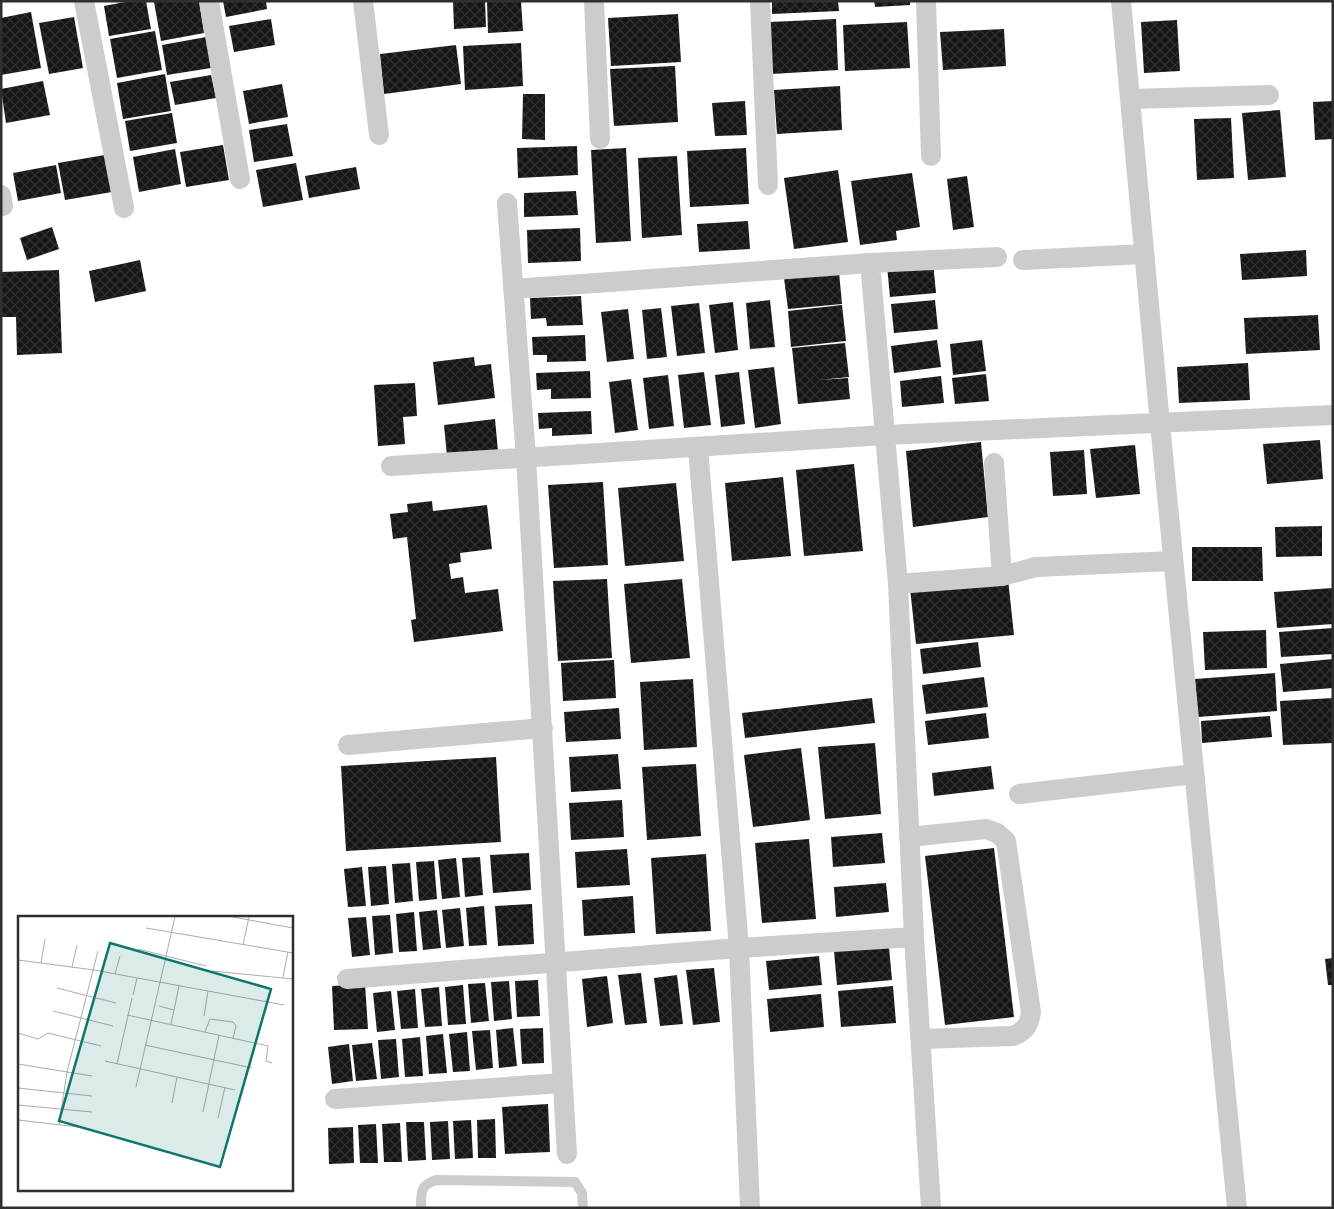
<svg xmlns="http://www.w3.org/2000/svg" width="1334" height="1209" font-family="Figtree,sans-serif">
<style>
.building{fill:url(#building-cross-hatch)}
.lines{fill:none;stroke-linecap:round;stroke-linejoin:round}
.service{stroke:#ccc;stroke-width:10}
.minor{stroke:#ccc;stroke-width:20}
.inset-road{fill:none;stroke:#acacac;stroke-width:1}
.view{fill:#0f766e;fill-opacity:0.15;stroke:#0f766e;stroke-width:2.5}
.inset-edge{fill:none;stroke:#2f2f2f;stroke-width:2.5}
</style>
<defs>
<pattern id="building-cross-hatch" width="8" height="8" patternUnits="userSpaceOnUse" patternTransform="scale(1.25)"><rect width="8" height="8" fill="#161616"/><path d="M0 0l8 8M0 8l8-8" fill="none" stroke="#303030"/></pattern>
</defs>
<rect width="100%" height="100%" fill="#fff"/>
<path class="building" d="M130,1h16l5,28 -42,7 -5,-30z
M199,1l5,32 -43,8 -7,-39z
M223,1h43l1,8 -41,8z
M453,1h32l1,26 -32,2z
M487,1h34l2,30 -35,2z
M772,1h66l1,10 -67,3z
M874,1h36v4l-35,2z
M31,12l10,56 -40,7v-57z
M678,14l3,48 -70,4 -3,-48z
M74,17l9,51 -34,6 -10,-51z
M271,19l4,26 -41,7 -5,-26z
M836,19l2,51 -66,4 -3,-52z
M1177,20l3,51 -36,2 -3,-51z
M907,22l3,46 -65,3 -2,-46z
M1004,29l2,37 -63,4 -3,-38z
M155,31l7,39 -45,8 -7,-39z
M206,37l5,31 -44,7 -5,-30z
M521,43l2,43 -58,4 -2,-44z
M456,45l5,39 -77,10 -4,-40z
M675,66l3,56 -64,4 -4,-57z
M165,74l6,37 -48,8 -6,-36z
M211,75l5,23 -41,7 -5,-23z
M43,81l7,34 -44,8 -5,-34z
M282,84l6,33 -39,7 -6,-33z
M840,86l2,44 -65,4 -3,-44z
M523,94h22v46l-23,-1z
M745,101l2,34 -32,1 -3,-33z
M1333,101v38l-18,1 -2,-38z
M1280,110l6,67 -38,3 -6,-67z
M172,113l5,30 -47,8 -5,-30z
M1231,118l3,60 -37,2 -3,-61z
M287,124l6,32 -39,6 -5,-32z
M223,145l6,35 -43,7 -6,-35z
M577,146l1,29 -60,3 -1,-30z
M626,148l5,93 -35,2 -5,-93z
M746,148l3,56 -59,3 -3,-56z
M175,149l6,35 -42,8 -6,-35z
M105,155l7,37 -47,8 -7,-37z
M677,156l5,79 -40,3 -4,-80z
M296,163l7,37 -40,7 -7,-37z
M56,165l5,28 -43,8 -5,-28z
M356,167l4,22 -51,9 -4,-22z
M838,170l10,72 -54,7 -10,-71z
M912,173l8,54 -24,4 1,9 -37,5 -9,-64z
M967,176l7,51 -21,3 -6,-51z
M576,191l2,24 -54,2v-24z
M748,221l2,28 -51,3 -2,-28z
M52,227l7,22 -32,11 -7,-22z
M580,228l1,33 -53,2 -1,-33z
M1306,250l1,26 -65,4 -2,-26z
M140,260l6,31 -51,11 -6,-31z
M933,262l3,31 -46,4 -3,-31z
M59,270l3,83 -45,2 -1,-38h-15v-45z
M839,272l3,32 -54,5 -4,-31z
M581,296l2,29 -36,1 -1,-8 -15,1 -1,-21z
M770,300l5,47 -25,2 -4,-46z
M935,300l3,29 -44,4 -3,-29z
M733,302l5,48 -23,3 -6,-48z
M699,303l6,50 -28,3 -6,-50z
M842,305l4,36 -55,6 -3,-36z
M661,308l6,49 -20,2 -5,-49z
M628,309l6,50 -27,3 -6,-50z
M1318,315l2,35 -74,4 -2,-36z
M585,335l1,26 -39,1v-7h-14l-1,-18z
M937,340l4,27 -47,6 -3,-27z
M982,340l4,31 -33,4 -3,-31z
M845,343l4,34 -30,3 29,-2 2,21 -52,5 -6,-56z
M474,357l1,9 16,-2 4,34 -57,7 -5,-43z
M1248,363l2,37 -71,3 -2,-36z
M774,367l7,57 -26,4 -7,-58z
M590,371l1,27 -40,1v-10l-14,1 -1,-17z
M704,372l7,53 -27,3 -6,-53z
M739,372l6,52 -24,3 -6,-52z
M986,374l3,27 -34,3 -3,-26z
M668,375l6,51 -25,3 -6,-51z
M941,376l3,27 -42,4 -2,-26z
M631,379l7,51 -23,3 -6,-51z
M415,383l2,33 -14,1 2,27 -27,2 -4,-61z
M591,411l1,23 -40,2v-8l-13,1 -1,-16z
M495,419l3,32 -51,5 -3,-31z
M1320,440l3,39 -56,5 -4,-40z
M981,442l7,75 -75,10 -7,-76z
M1135,445l5,49 -44,4 -6,-49z
M1084,450l3,44 -34,2 -3,-44z
M854,464l9,87 -59,5 -8,-86z
M783,477l8,79 -59,5 -7,-78z
M603,482l5,83 -54,3 -6,-83z
M676,483l8,78 -59,5 -7,-78z
M432,501l1,10 54,-6 5,44 -32,4 1,9 -12,2 2,15 12,-2 2,16 33,-4 5,42 -89,11 -3,-22 5,-1 -9,-82 -14,2 -3,-25 18,-2 -1,-8z
M1322,526v30l-46,1 -1,-30z
M1192,547h70l1,34h-71z
M607,579l5,79 -54,3 -5,-80z
M682,579l8,79 -59,5 -7,-79z
M1008,579l6,56 -98,9 -6,-56z
M1333,588v36l-56,4 -3,-36z
M1333,628v26l-52,3 -2,-25z
M1266,630l1,38 -62,2 -2,-38z
M978,642l3,25 -58,7 -3,-25z
M1333,659v29l-50,4 -3,-28z
M614,660l2,38 -53,3 -2,-38z
M1275,673l2,38 -79,6 -3,-38z
M984,677l4,30 -62,7 -4,-29z
M693,679l4,68 -53,3 -4,-68z
M872,698l3,25 -130,15 -3,-25z
M1333,698v45l-50,2 -3,-44z
M619,708l2,31 -55,3 -2,-30z
M986,713l3,25 -61,7 -3,-24z
M1270,716l2,21 -70,6 -1,-22z
M875,743l6,71 -56,5 -7,-72z
M801,748l9,72 -57,7 -9,-72z
M618,754l3,35 -50,3 -2,-35z
M496,757l5,85 -155,9 -5,-85z
M696,764l5,72 -54,4 -5,-73z
M991,766l3,23 -60,7 -2,-23z
M622,800l2,37 -53,3 -2,-37z
M882,833l3,30 -52,4 -2,-30z
M809,839l7,80 -54,4 -7,-80z
M994,848l20,169 -69,8 -20,-169z
M627,849l3,36 -53,3 -2,-36z
M529,853l2,37 -38,3 -3,-38z
M706,854l5,77 -55,3 -5,-76z
M480,857l3,38 -18,2 -3,-39z
M456,858l4,39 -18,2 -4,-39z
M434,861l3,38 -18,2 -3,-39z
M410,863l3,38 -18,2 -3,-39z
M386,866l3,38 -18,2 -3,-39z
M362,867l4,39 -18,1 -4,-38z
M886,883l3,29 -53,5 -2,-30z
M633,896l2,37 -51,3 -2,-36z
M532,904l2,40 -36,2 -3,-40z
M484,906l3,39 -18,1 -3,-38z
M460,908l4,38 -18,2 -4,-38z
M437,910l4,38 -18,2 -4,-38z
M414,912l3,39 -18,1 -3,-38z
M390,915l3,38 -18,2 -3,-39z
M366,917l4,38 -18,2 -4,-39z
M889,947l3,33 -55,5 -3,-34z
M819,956l3,29 -53,5 -3,-29z
M1333,958v27h-5l-3,-26z
M714,968l6,54 -27,3 -7,-55z
M641,973l6,50 -22,2 -7,-50z
M677,975l6,49 -23,2 -6,-48z
M607,976l6,47 -26,4 -5,-48z
M538,980l2,36 -23,1 -2,-36z
M509,981l3,38 -18,2 -3,-39z
M485,983l4,38 -18,2 -3,-39z
M365,984l3,45 -34,1 -2,-44z
M463,985l3,39 -18,1 -3,-38z
M893,986l3,37 -55,4 -3,-36z
M439,987l3,39 -17,1 -4,-38z
M415,989l3,39 -17,1 -4,-38z
M391,991l4,39 -18,2 -4,-39z
M821,994l3,33 -54,5 -3,-33z
M513,1028l4,38 -18,2 -3,-38z
M543,1028l1,35 -22,1 -2,-35z
M490,1030l3,38 -17,2 -4,-39z
M467,1032l3,39 -17,1 -4,-38z
M443,1034l4,39 -18,1 -3,-38z
M420,1037l3,39 -18,1 -3,-38z
M396,1039l3,38 -18,2 -3,-39z
M372,1043l5,36 -21,2 -4,-36z
M349,1044l4,37 -21,3 -4,-37z
M548,1104l2,48 -45,2 -3,-47z
M495,1119l1,39h-18l-1,-38z
M471,1120l2,38 -18,1 -2,-38z
M448,1121l2,38 -18,1 -2,-38z
M406,1122h18l2,38 -18,1z
M400,1123l2,39h-18l-2,-38z
M376,1124l2,39h-18l-2,-38z
M353,1127l1,36 -25,1 -1,-36z"/>
<g class="lines">
<path class="service" d="M421,1208c0,-15 -1,-23 15,-28l139,2 7,11 1,15"/>
<path class="minor" d="M84,1l40,207
M209,1l31,178
M363,1l16,134
M594,1l6,138
M760,1l8,184
M926,1l5,155
M1121,1l39,423 77,784
M1130,99l139,-4
M1,195l2,11
M507,203l19,255 41,696
M1023,260l121,-6
M870,263l28,321 16,353 17,271
M513,289l357,-26 127,-6
M698,448l41,500 11,260
M391,466l494,-31 448,-20
M1002,576l34,-9 137,-6
M898,584l104,-8 -8,-113
M348,745l195,-17
M1019,794l175,-20
M909,837l77,-8 11,4 9,8 25,171c-2,14 -6,19 -18,24l-92,3
M347,979l392,-31 175,-11
M335,1099l227,-16"/>
</g>
<g transform="translate(18 916)">
<rect width="275" height="275" fill="#fff"/>
<path class="inset-road" d="M215,1l60,11M128,12l147,25M225,29l6,-28M120,33l68,17M0,44l76,10 190,35M23,47l4,-24M54,51l5,-22M194,55l81,8M97,58l5,-18M265,61l5,-25M39,72l59,15M115,79l4,-17M141,90l15,4 -3,14M156,94l5,-24M35,95l60,15M109,99l141,31 -2,15 6,2M186,100l4,-25M187,116l5,-13 23,3 3,4 -3,12M0,117l20,6 10,-6 53,13M127,129l107,23M87,145l130,29M0,148l74,12M99,148l15,-66M118,171l39,-170M0,172l74,8M154,187l5,-26M0,189l74,7M185,196l16,-77M200,202l7,-31M0,204l69,8M41,209l8,-53 31,-121"/>
<path class="view" d="M92,27l161,46 -51,178 -161,-46z"/>
<rect width="275" height="275" class="inset-edge"/>
</g>
<rect width="1334" height="1209" fill="none" stroke="#2f2f2f" stroke-width="5"/>
</svg>
